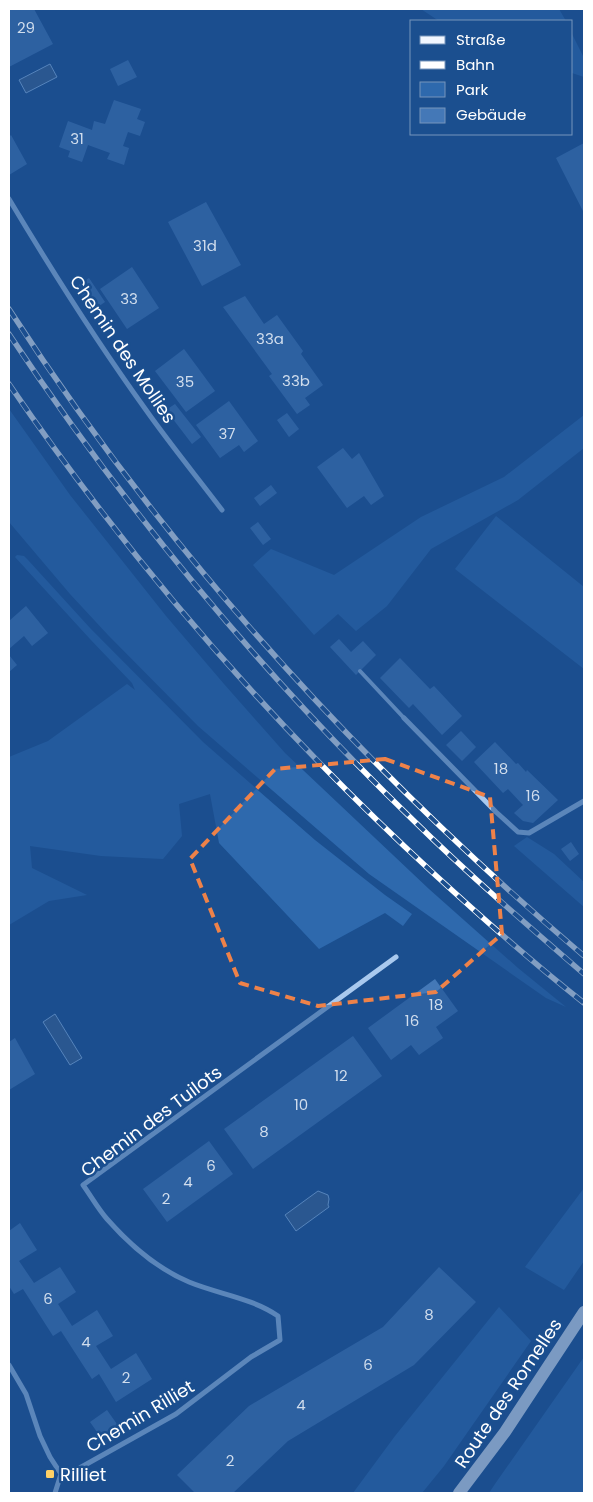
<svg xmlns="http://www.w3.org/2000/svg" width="593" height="1502" font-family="Poppins,sans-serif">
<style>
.green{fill:#2e69ad}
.water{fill:#3c6290;stroke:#9cc4f0}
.building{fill:#4478b7}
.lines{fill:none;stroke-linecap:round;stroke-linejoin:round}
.lane{stroke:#a9c9ee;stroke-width:4}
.street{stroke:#a9c9ee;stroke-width:5}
.primary{stroke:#f0f6ff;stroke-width:12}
.rail-casing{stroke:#fff;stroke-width:5.5}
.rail{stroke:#1b4f8f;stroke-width:4;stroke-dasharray:11;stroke-linecap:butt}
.marked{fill:none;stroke:#ee8249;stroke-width:4;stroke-dasharray:10 6;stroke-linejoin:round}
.poi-dot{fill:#ffd166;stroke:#1b4f8f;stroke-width:2}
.labels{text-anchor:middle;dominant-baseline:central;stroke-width:5;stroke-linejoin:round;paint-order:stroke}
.number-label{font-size:15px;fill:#d0dded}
.street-label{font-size:18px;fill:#fff;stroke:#1b4f8f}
.poi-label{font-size:18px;fill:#fff;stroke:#1b4f8f;text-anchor:start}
</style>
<rect width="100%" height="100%" fill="#1b4f8f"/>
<path class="green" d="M421,9h138l7,12h-127z
M572,34l12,24v19l-12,-4z
M9,409l61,86 96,121 58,68 61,69 144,136 89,79 48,39 -20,-9 -177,-124 -171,-148 -90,-91 -38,-41 -61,-72z
M584,415v33l-66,52 -87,49 -44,57 -31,25 -18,-17 -24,21 -61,-70 18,-16 63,26 87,-58 83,-40z
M496,516l88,71v82l-129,-100z
M17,555l7,1 4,4 62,68 113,114 112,98 70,55 27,19 -9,12 -18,-13 -66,36 -100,-106 -9,-49 -31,10 3,32 -19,23 -62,-3 -71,-10 2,22 55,27 -38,6 -40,24v-168l39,-16 79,-57 8,6 -3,-7 -42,-44 -75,-82z
M527,837l27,17 30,28v25l-70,-61z
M584,1188v73l-20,29 -39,-23z
M499,1307l32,34 -87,125 -22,27h-69l42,-57z
M584,1357v136h-95l6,-9z"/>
<path class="water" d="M50,64l7,13 -31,16 -7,-13z
M55,1014l27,44 -12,7 -27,-43z
M318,1191l10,4 1,4 -1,6 1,2 -33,24 -11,-16z"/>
<path class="building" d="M12,9h22l19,35 -44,23v-57z
M128,60l9,17 -19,9 -8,-17z
M114,100l27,9 -4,10 8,3 -5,14 -12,-4 -5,14 6,2 -5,17 -17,-6 3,-6 -22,-8 -6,17 -14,-5 2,-6 -11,-4 9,-26 24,9 2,-9 11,3z
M11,135l16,29 -18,11v-38z
M584,143v70l-28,-55z
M206,202l35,63 -39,21 -34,-64z
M132,267l27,41 -32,21 -27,-40z
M89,278l16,24 -13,9 -16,-24z
M245,296l19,28 13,-9 26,36 -2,3 22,31 -18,13 5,7 -13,9 -28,-38 3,-2 -49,-67z
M184,349l31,42 -29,21 -31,-41z
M229,401l29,40 -14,11 -5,-7 -19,13 -24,-33z
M175,404l26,33 -9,7 -26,-34z
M287,413l12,16 -10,8 -12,-17z
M343,448l9,11 7,-6 25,43 -13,9 -7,-9 -17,12 -30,-41z
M271,485l6,8 -17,13 -6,-8z
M258,522l13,17 -8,6 -13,-17z
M26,606l22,27 -16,13 -8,-10 -15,13v-28z
M339,639l12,13 12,-11 13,14 -20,20 -26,-28z
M9,655l8,10 -8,7z
M400,658l30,31 4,-3 28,30 -20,19 -29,-31 -4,4 -29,-30z
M461,731l15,16 -14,14 -16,-16z
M495,742l21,22 2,-1 8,9 1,-2 31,30 -25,23 -10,-2 -9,-8 9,-8 -15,-16 -5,4 -29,-31z
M571,842l8,12 -9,7 -9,-12z
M435,979l23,32 -22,16 7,11 -24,17 -8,-10 -20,15 -23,-32z
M353,1036l29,40 -129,93 -29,-40z
M15,1038l20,36 -26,16v-48z
M209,1141l24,33 -66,48 -24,-33z
M20,1223l17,27 -18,11 15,22 26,-16 16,25 -18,12 14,22 25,-16 16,26 -17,10 15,23 25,-16 16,26 -36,23 -17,-28 -7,5 -31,-48 -8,5 -30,-47 -9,5 -5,-8v-55z
M439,1267l37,35 -62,63 -126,76 -55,52h-38l-18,-18 72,-69 134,-79z
M107,1410l12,17 -17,12 -12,-17z"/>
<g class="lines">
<path class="lane" d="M360,671l44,47"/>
<path class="street" d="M9,199c43,72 88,143 137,211 24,34 51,67 76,100
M404,718l92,94 22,20 11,1 55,-32
M9,1365l17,29 14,42 10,21 11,17 -6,19
M61,1474l15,-4 100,-56 75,-57 29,-17 -2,-24c-26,-18 -60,-22 -89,-34 -31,-13 -60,-38 -82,-63 -9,-10 -16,-23 -24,-34l313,-228"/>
<path class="primary" d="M459,1493l46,-61 79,-120"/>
<g class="rail-casing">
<path id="rail" d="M9,309c158,244 354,459 575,647
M9,334c117,176 252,339 404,486 55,54 113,104 171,154
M9,384c122,178 264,342 423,488 49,45 100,90 152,131"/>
</g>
<use href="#rail" class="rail"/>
</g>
<path d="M0 0H593V1502H0ZM385,759l105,38 12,137 -66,58 -118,14 -78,-23 -50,-124 85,-90z" fill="#1b4f8f" fill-opacity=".55" fill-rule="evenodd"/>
<path class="marked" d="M385,759l105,38 12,137 -66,58 -118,14 -78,-23 -50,-124 85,-90z"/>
<rect class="poi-dot" x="45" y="1469" width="10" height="10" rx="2.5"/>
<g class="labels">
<g class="number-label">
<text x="26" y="27">29</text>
<text x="77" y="138">31</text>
<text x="205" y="245">31d</text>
<text x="129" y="298">33</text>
<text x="270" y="338">33a</text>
<text x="296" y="380">33b</text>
<text x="185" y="381">35</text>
<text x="227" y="433">37</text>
<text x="501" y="768">18</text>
<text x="533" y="795">16</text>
<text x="436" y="1004">18</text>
<text x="412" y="1020">16</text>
<text x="341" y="1075">12</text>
<text x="301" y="1104">10</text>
<text x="264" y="1131">8</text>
<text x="211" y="1165">6</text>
<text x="188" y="1181">4</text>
<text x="166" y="1198">2</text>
<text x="48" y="1298">6</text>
<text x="429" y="1314">8</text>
<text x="86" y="1341">4</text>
<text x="368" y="1364">6</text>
<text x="126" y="1377">2</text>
<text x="301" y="1404">4</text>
<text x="230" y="1460">2</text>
</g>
<g class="street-label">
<text transform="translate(123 349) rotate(56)">Chemin des Mollies</text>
<text transform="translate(151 1121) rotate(-37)">Chemin des Tuilots</text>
<text transform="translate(508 1393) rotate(-56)">Route des Romelles</text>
<text transform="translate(140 1416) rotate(-31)">Chemin Rilliet</text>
</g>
<g class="poi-label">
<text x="60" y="1474">Rilliet</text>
</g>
</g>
<rect width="593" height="1502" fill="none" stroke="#ffffff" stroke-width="20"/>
<rect x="410" y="20" width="162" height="115" fill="#1b4f8f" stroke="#7695bc"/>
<rect x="420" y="36" width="25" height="8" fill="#f0f6ff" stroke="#7695bc"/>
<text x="456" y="45" font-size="15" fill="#ffffff">Straße</text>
<rect x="420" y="61" width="25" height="8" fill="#ffffff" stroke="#7695bc"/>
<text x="456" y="70" font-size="15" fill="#ffffff">Bahn</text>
<rect x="420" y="82" width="25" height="15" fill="#2e69ad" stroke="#7695bc"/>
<text x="456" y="95" font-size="15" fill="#ffffff">Park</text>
<rect x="420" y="108" width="25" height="15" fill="#4478b7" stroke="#7695bc"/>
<text x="456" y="120" font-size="15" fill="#ffffff">Gebäude</text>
</svg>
